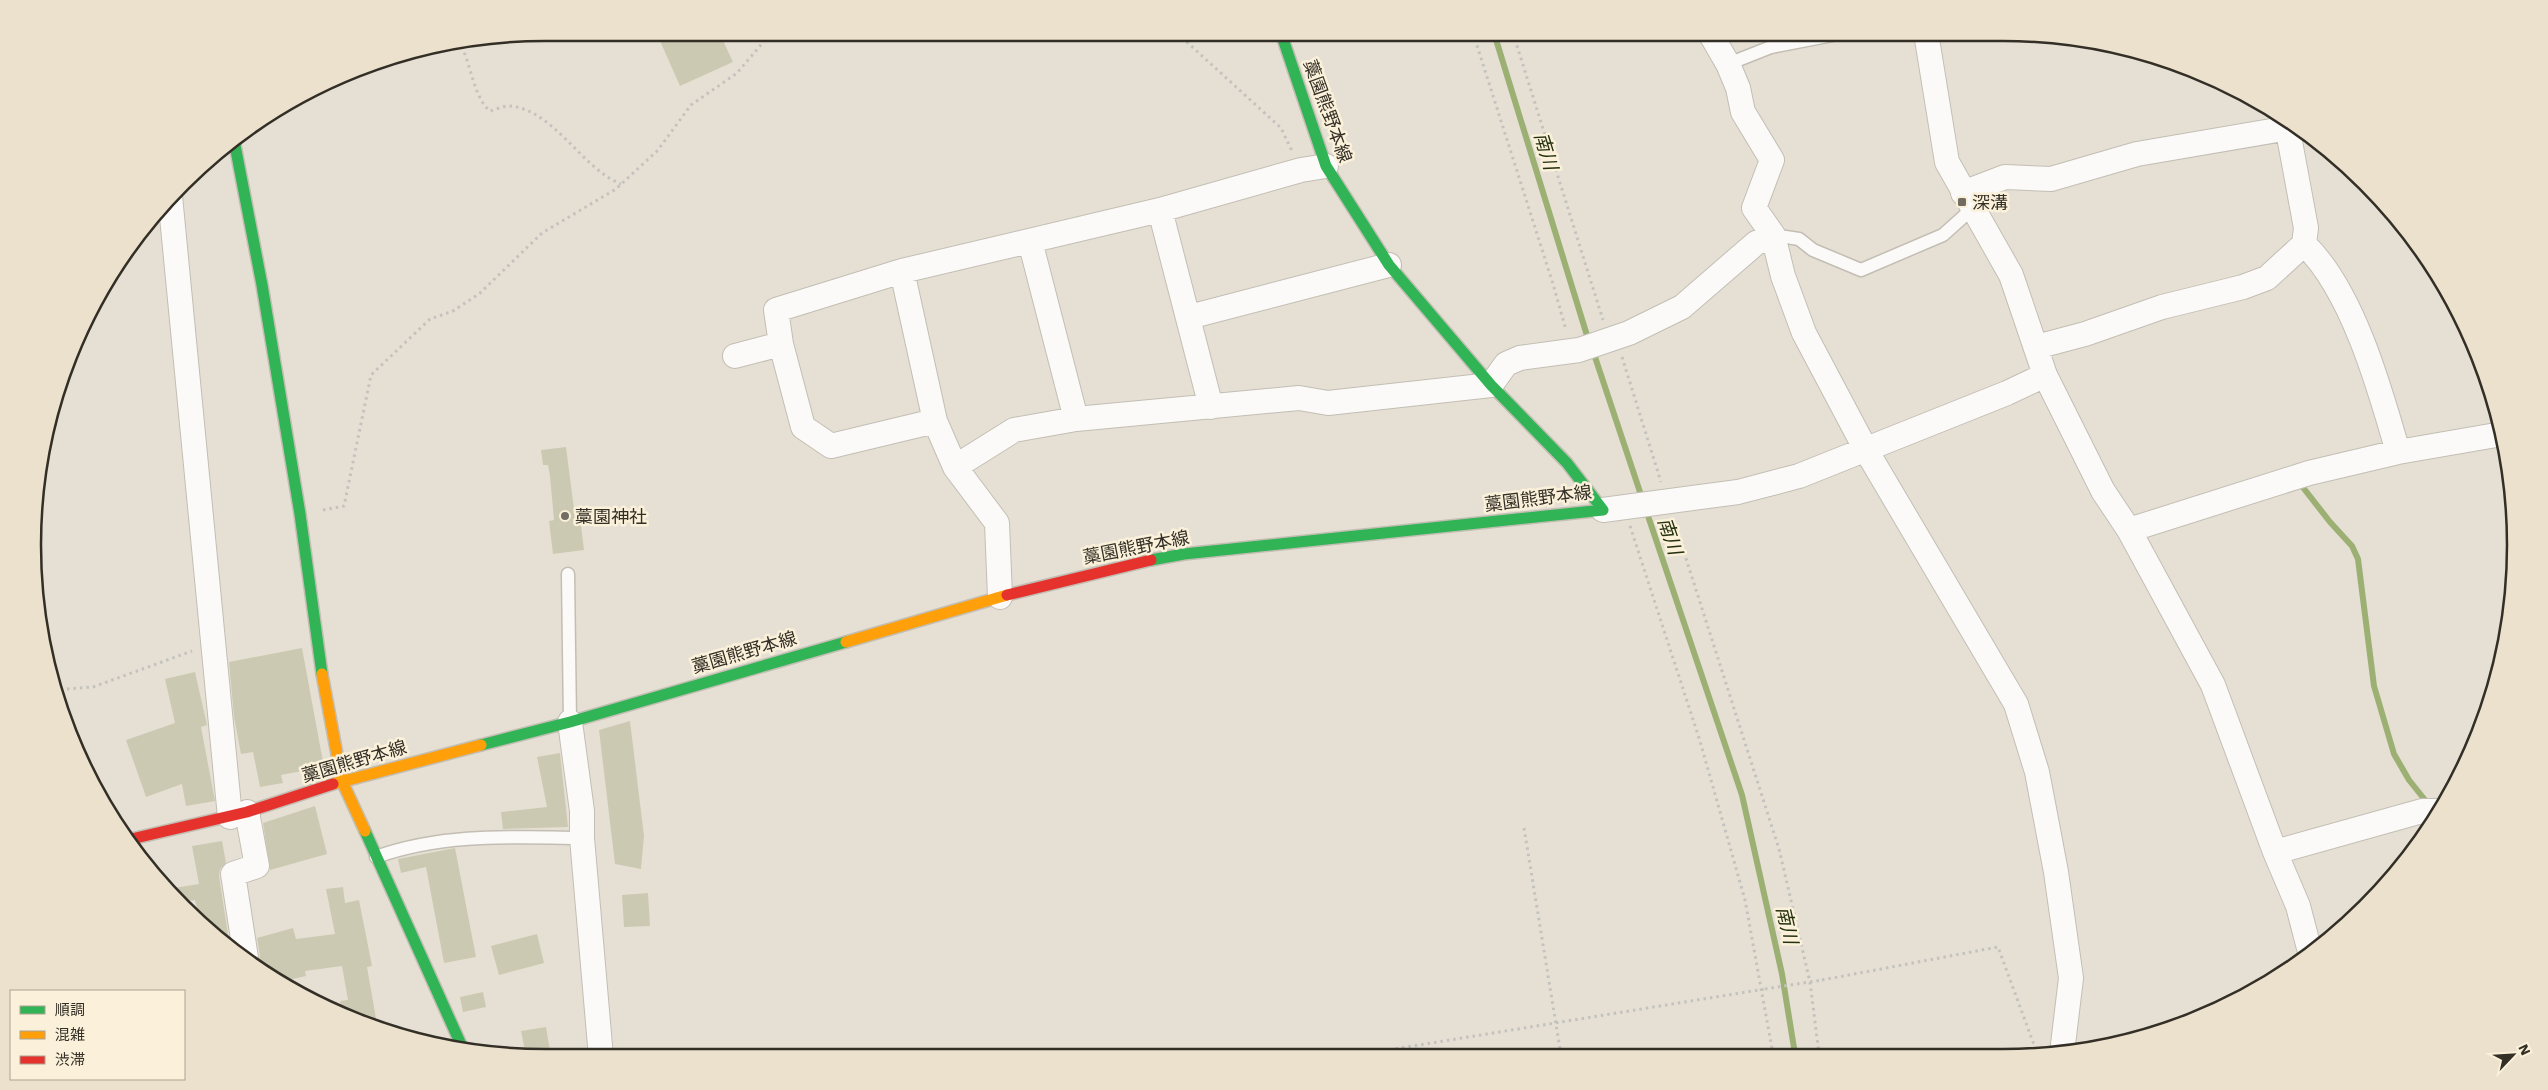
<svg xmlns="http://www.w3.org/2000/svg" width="2548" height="1090" font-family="'Work Sans','Noto Sans JP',sans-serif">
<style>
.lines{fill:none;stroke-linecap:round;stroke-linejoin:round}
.stream{stroke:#9cb074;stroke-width:6}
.building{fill:#ccc9b2}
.lane-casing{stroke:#c3beb4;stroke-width:15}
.street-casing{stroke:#c3beb4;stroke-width:26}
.fast-casing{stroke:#c3beb4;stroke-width:14}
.slow-casing{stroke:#c3beb4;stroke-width:14}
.jam-casing{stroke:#c3beb4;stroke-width:14}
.path{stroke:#c3c2be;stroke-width:3;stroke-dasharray:2.5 4;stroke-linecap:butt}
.lane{stroke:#fbfaf9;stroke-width:12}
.street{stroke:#fbfaf9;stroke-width:24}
.fast{stroke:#30b455;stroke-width:11}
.slow{stroke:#ff9f0a;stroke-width:11}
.jam{stroke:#e5322d;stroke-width:11}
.path-bridge{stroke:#c3c2be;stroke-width:3;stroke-dasharray:2.5 4;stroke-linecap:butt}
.poi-dot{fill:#726d63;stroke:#fbf1da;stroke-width:2}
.labels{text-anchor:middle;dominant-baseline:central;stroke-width:5;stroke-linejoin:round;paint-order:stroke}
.street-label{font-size:18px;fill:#332f26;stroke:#fbf1da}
.poi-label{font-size:18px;fill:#332f26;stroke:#fbf1da;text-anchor:start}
.water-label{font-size:19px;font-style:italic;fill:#24310e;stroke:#fbf1da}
.rim{fill:none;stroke:#332f26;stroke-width:2.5}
</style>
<rect width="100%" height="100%" fill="#e6e0d4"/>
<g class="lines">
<path class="stream" d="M1494,33l95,309
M1593,351l50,150
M2298,481l32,41 22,24 6,13 16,127 20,68 15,26 20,25
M1646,510l96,285 40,179 13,80"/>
</g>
<path class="building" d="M656,32h63l14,30 -53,24z
M566,447l9,70h5l4,33 -31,4 -4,-33 5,-1 -4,-44 -2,-11h-5l-2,-15z
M302,648l22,119 -43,8 2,8 -23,4 -7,-35 -12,2 -7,-37 -5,-55z
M195,672l12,53 -6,2 14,74 -29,5 -4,-22 -36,13 -20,-57 49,-17 -10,-44z
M630,721l14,115 -3,33 -26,-5 -16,-134z
M560,753l8,74 -65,2 -2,-17 46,-5 -10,-50z
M315,806l12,48 -57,16 -7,-47z
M222,841l4,22 -6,6 -1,7 11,71 -29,-23 -6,-24 -14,2 -13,-13 31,-5 -7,-38z
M455,848l21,109 -32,6 -18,-96 -25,6 -3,-14z
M343,887l2,16 14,-3 13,66 -5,1 11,63 -36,-17 -2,-12 8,-1 -6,-34 -37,5 1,5 -26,6 -23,-16 3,-10 -3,-18 36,-10 3,11 39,-5 -9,-45z
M648,893l2,33 -26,1 -2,-32z
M537,934l7,29 -45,12 -8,-29z
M483,992l3,15 -23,5 -3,-15z
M546,1027l5,30 -25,-1 -5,-25z"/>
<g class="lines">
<g class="lane-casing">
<path id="lane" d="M1728,64l43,-17 72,-14
M1773,235l26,4 14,11 48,20 82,-35 30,-27
M568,574l2,148
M376,857c67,-24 136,-20 206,-19"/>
</g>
<g class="street-casing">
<path id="street" d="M1710,33l18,31 10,24 5,24 29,48 -18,48 19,27 10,41 21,57 62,117 150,254 21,68 19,100 15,106 -9,75
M1926,33l21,129 64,113 34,100 58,116 26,39 84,155 62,167 23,54 12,46
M1963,193l42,-16 46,2 86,-25 158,-27
M170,196l60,621
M1160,210l51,197
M1030,241l46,178
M2304,244c48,45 76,145 94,208
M902,271l33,150 20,46 42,56 3,74
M1189,317l200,-52
M2036,347l49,-13 77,-27 81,-20 24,-9 37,-34 2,-16 -20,-108
M735,356l46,-12
M935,421l-104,25 -28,-19 -22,-83 -5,-34 126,-39 258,-61 141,-40 25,-4
M955,467l59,-37 62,-11 223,-21 29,5 163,-18 15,-21 14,-6 59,-8 50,-17 53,-26 74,-64 17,-8
M1603,510l135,-18 61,-16 208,-83 38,-18
M2129,530l180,-57 89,-21 104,-18
M570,722l12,89v27l19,219
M2275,852l147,-41h16
M246,958l-13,-84 24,-8 -10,-54"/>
</g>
<g class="fast-casing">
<path id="fast" d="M1281,33l45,133 63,99 102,120 76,78 36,47
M234,140l28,145 38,229 22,160
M1151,560l33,-6 419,-44
M481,745l89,-23 276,-80
M365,831l98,218"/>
</g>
<g class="slow-casing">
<path id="slow" d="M846,642l161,-47
M322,674l20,107 23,50
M333,784l148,-39"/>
</g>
<g class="jam-casing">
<path id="jam" d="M1007,595l144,-35
M127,840l120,-28 86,-28"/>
</g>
<path class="path" d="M1177,33l104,95 11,23
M1473,33l80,251 13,46
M1513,33l90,287
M459,41c12,21 14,56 31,70 5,-1 12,-5 18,-5 44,1 75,64 113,78
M1622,357l39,125
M323,510l21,-4 27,-131 59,-56 23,-8 26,-17 63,-61 74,-44 42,-39 33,-45 46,-32 34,-40
M1674,521l105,328 31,133 9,72
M1630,526l70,215 45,159 28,154
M54,690l39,-3 99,-36
M1524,828l37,227
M1822,980l176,-33 39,106
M1357,1055l408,-66"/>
<use href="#lane" class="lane"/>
<use href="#street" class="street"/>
<use href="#fast" class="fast"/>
<use href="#slow" class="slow"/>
<use href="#jam" class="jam"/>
<path class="path-bridge" d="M1765,989l57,-9"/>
</g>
<g class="poi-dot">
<rect x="1957" y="197" width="10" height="10" rx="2.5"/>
<circle cx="565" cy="516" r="5"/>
</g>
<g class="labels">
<g class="street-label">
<text transform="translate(1328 111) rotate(70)">藁園熊野本線</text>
<text transform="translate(1538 498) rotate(-7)">藁園熊野本線</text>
<text transform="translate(1136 547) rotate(-11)">藁園熊野本線</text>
<text transform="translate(744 652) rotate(-16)">藁園熊野本線</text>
<text transform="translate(354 761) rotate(-16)">藁園熊野本線</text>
</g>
<g class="poi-label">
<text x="1972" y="202">深溝</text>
<text x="575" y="516">藁園神社</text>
</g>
<g class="water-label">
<text transform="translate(1546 151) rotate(73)">南川</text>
<text transform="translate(1670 536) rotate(71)">南川</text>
<text transform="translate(1787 925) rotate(77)">南川</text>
</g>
</g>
<path d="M0 0H2548V1090H0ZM545 41H2003A504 504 0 0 1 2507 545V545A504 504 0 0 1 2003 1049H545A504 504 0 0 1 41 545V545A504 504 0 0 1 545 41Z" fill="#ebe1cc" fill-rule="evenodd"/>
<path class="rim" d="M545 41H2003A504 504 0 0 1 2507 545V545A504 504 0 0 1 2003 1049H545A504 504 0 0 1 41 545V545A504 504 0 0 1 545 41Z"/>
<rect x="10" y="990" width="175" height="90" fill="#fbf1da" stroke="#aba392"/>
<rect x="20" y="1006" width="25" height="8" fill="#30b455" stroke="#aba392"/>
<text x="55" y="1015" font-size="15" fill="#332f26">順調</text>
<rect x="20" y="1031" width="25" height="8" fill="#ff9f0a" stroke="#aba392"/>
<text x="55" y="1040" font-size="15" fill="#332f26">混雑</text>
<rect x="20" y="1056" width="25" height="8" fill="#e5322d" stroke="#aba392"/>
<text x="55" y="1065" font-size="15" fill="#332f26">渋滞</text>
<g transform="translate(2513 1055) rotate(65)" stroke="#fbf1da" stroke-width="4" paint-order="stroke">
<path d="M0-4L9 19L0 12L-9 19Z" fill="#332f26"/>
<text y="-8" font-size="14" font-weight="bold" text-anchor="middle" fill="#332f26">N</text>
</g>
</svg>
